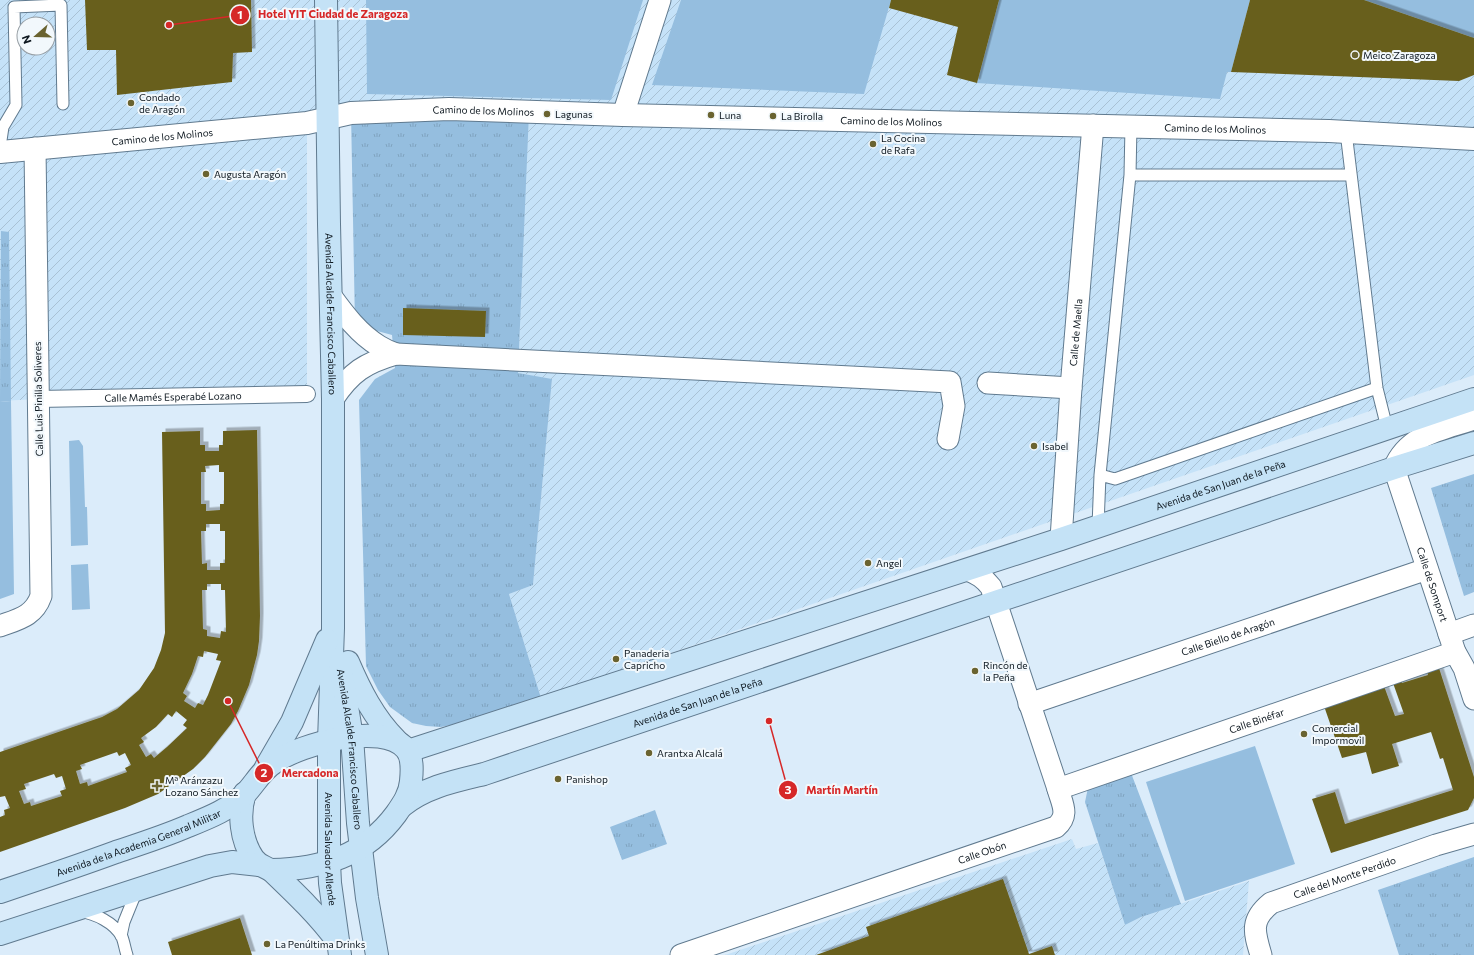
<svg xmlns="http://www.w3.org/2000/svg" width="1474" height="955" font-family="Commissioner,sans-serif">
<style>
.industrial{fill:url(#industrial-furrows);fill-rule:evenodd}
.grass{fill:#95bedf}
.park{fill:url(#park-tufts)}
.building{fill:#685f1e;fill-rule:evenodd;filter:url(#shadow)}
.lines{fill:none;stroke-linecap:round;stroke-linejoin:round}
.service-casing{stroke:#607a8f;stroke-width:13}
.pedestrian-casing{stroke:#607a8f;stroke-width:18}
.minor-casing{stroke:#607a8f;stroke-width:23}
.tertiary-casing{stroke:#607a8f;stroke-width:24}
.secondary-casing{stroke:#607a8f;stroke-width:24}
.service{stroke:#fff;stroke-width:11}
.pedestrian{stroke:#fff;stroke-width:16}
.minor{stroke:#fff;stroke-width:21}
.tertiary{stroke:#fff;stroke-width:22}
.secondary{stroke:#c4e2f6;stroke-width:22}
.poi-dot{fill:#6a6330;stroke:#f2f8fc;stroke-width:1.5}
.labels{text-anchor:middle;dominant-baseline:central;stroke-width:4;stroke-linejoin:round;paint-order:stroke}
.poi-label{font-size:10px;fill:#0d171f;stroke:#f2f8fc;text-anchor:start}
.street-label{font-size:10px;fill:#0d171f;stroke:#f2f8fc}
.leader{fill:none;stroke:#d62828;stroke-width:1.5}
.callout-dot{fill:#d62828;stroke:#f2f8fc;stroke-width:1.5}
.mark-label{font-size:12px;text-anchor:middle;font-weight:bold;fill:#fff}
.callout-label{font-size:11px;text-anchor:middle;font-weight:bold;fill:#d62828;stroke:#f2f8fc;stroke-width:4;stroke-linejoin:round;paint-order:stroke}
</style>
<defs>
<pattern id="industrial-furrows" width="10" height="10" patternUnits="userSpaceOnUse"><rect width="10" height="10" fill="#c5e2f8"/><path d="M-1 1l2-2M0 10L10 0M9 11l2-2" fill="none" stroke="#a8c1d4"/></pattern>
<pattern id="park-tufts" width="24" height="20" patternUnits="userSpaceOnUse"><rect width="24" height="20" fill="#95bedf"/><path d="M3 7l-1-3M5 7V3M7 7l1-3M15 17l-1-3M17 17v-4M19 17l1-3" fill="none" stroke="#7fa3bf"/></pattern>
<filter id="shadow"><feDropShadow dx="3.5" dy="-3.5" stdDeviation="0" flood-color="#0004"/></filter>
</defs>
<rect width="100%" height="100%" fill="#dbecfa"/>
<path class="industrial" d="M0,0h1474v375l-933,323 -32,-104 24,-9 19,-205 -34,-7 10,-261 -221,11v271l-269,5 -38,2zM24,24h24v24h-24z
M1072,839l4,10 22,-6 27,82 16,-8 108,-36 -6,74h-518z"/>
<path class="grass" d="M366,0h277l-32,100 -244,-6z
M681,0h210l-27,94 -212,-9z
M999,0h251l-19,72h-4l-7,27 -243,-16z
M1364,0h110v38z
M0,401l11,1 3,192 -14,5z
M79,440l4,6 2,61h2l1,38 -17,1 -2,-105z
M88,564l2,45 -18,1 -1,-45z
M1255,746l40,118 -110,37 -39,-119z"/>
<path class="park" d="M529,112l-11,261 34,6 -19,206 -24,9 32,104 -81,25 -19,4 -15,-1 -14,-3 -22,-16 -12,-17 -12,-24 -7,-266 16,-21 20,-11 -3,-33 -37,-10 -4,-212z
M1,231l8,1 2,170 -11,-1z
M1474,474v118l-10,4 -33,-108z
M1128,765l53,139 -40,13 -16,8 -40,-123 5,-24z
M655,810l12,34 -45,16 -12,-33z
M1474,857v98h-75l-21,-65z"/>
<path class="building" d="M85,0h166l1,52 -19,1 -1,29 -115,13 -1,-45h-29z
M891,0h108l-22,83 -30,-8 11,-48 -69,-19z
M1250,0h114l110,38v37l-15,6 -228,-9z
M403,308l83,3 -1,26 -82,-2z
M257,430l3,186 -1,25 -2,14 -8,30 -11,26 -7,13 -26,33 -12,12 -35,25 -33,14 -125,44v-35l5,-2 -1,-5 6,-2 -5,-12 -5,1v-45l102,-35 15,-8 22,-19 15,-22 7,-18 4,-17 -3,-201 38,-1v14h5v6h14v-6h4v-14zM219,465v7h5v32h-4v6l-14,1v-7h-5v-32h5l-1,-6zM206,524h14v7h5v32h-5v7h-13v-7l-5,1 -1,-33h5zM207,584h14v6h4l1,42 -5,-1 -1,7 -13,-2v-6l-4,-1 -1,-39h5zM204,651l14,3 -2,6 5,1 -13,34 -5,10 -5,-2 -3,5 -11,-7 3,-5 -4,-3 9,-19 6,-18 5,1zM176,711l11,9 -4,5 4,3 -20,19 -13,11 -3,-4 -5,3 -7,-12 5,-3 -3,-4 15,-11 12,-13 4,3zM117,752l2,4 6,-3 6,12 -6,3 2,4 -39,14 -1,-4 -7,2 -4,-13 6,-2 -2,-4zM54,774l2,4 6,-2 4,13 -6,2 2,5 -31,10 -1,-4 -6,2 -5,-13 7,-2 -2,-5z
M1439,668l35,109v21l-6,12 -137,43 -19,-54 23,-7 10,32 108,-34 -10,-32 -3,1 -9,-27 -39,12 7,22 -27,8 -6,-22 -24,6 -18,-52 60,-20 11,30 9,-2 -11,-31 8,-3 1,3 26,-8 -1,-3z
M1003,879l26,75 23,-8 3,9h-239l53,-19 -3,-9z
M240,918l12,37h-80l-4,-13z"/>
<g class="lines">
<g class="service-casing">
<path id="service" d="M1131,126l-1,49 -30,300 15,4 262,-91
M1346,132l31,256 10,40
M0,147l3,-20 13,-22 -2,-98 47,-2 2,99
M1130,175h221
M1098,526l2,-51
M80,911c15,3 34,11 42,26 2,5 3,12 5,18
M121,936l3,-14 13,-32"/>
</g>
<g class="pedestrian-casing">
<g id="pedestrian">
<path id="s1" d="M38,399l269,-5"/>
</g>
</g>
<g class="minor-casing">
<g id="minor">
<path d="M623,115l37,-115"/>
<path d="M331,296c13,18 28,38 48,50 5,3 11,6 17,8"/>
<path d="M988,383l83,5"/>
<path d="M333,399c18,-27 32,-36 63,-45l554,28 4,24 -6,33"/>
<path id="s2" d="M1474,419c-32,11 -66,15 -80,49l61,184 9,16 10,31"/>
<path id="s3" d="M1061,539l10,-151 22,-263"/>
<path d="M0,626c19,-7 34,-10 41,-30l-6,-448"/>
<path d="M1449,634l25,-9"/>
<path id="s4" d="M1029,704l398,-135"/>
<path id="s5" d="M1058,789l397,-137"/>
<path id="s6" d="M681,955l375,-128c14,-12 6,-23 2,-38l-67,-202c-7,-9 -13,-13 -24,-17"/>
<path id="s7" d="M1261,955c-7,-23 -11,-35 10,-52l165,-58 38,-11"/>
</g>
</g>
<g class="tertiary-casing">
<g id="tertiary">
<path id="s8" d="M0,152l307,-29 44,-10 98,-4 174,6 706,16 145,8"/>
</g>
</g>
<g class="secondary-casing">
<g id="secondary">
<path id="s9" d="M326,0l3,224 4,175v229l-4,113v121l1,21 10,72"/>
<path d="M348,662c12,28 26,56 48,78"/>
<path id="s10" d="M340,664l12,73 6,86 9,75 10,57"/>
<path id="s11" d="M408,751l653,-212 413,-140"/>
<path d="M266,767l26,-45 35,-82"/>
<path d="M245,793c-7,21 -4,47 8,65 6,9 13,8 20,14 23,22 46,44 65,70"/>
<path id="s12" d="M402,806c23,-19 53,-25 82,-32l910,-306 80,-25"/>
<path id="s13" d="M0,892c39,-13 78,-26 116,-40 24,-8 49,-16 72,-26 20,-8 43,-17 58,-33 10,-11 16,-23 29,-31 26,-18 107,-41 131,-13 7,8 6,22 5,32 -1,13 -8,23 -15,33 -31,42 -74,55 -125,56"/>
<path d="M0,934l210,-68 22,-4 27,3"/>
</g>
</g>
<use href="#service" class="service"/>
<use href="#pedestrian" class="pedestrian"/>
<use href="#minor" class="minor"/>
<use href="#tertiary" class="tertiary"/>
<use href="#secondary" class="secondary"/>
</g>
<g class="poi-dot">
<circle cx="1355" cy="55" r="4"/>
<circle cx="131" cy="103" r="4"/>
<circle cx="547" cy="114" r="4"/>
<circle cx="711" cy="115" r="4"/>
<circle cx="773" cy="116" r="4"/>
<circle cx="873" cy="144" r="4"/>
<circle cx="206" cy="174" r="4"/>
<circle cx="1034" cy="446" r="4"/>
<circle cx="868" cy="563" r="4"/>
<circle cx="616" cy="659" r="4"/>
<circle cx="975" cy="671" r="4"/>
<circle cx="1304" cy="734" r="4"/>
<circle cx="649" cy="753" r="4"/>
<circle cx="558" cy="779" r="4"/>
<path d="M155 780h4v4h4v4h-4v4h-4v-4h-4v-4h4z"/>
<circle cx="267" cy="944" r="4"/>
</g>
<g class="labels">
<g class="poi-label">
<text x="1363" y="55">Meico Zaragoza</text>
<text x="139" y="97">Condado<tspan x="139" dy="12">de Aragón</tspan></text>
<text x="555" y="114">Lagunas</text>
<text x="719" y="115">Luna</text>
<text x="781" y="116">La Birolla</text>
<text x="881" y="138">La Cocina<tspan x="881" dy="12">de Rafa</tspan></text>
<text x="214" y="174">Augusta Aragón</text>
<text x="1042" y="446">Isabel</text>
<text x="876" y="563">Angel</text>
<text x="624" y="653">Panaderia<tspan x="624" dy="12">Capricho</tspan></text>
<text x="983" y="665">Rincón de<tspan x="983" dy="12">la Peña</tspan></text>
<text x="1312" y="728">Comercial<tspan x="1312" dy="12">Impormovil</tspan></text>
<text x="657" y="753">Arantxa Alcalá</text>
<text x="566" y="779">Panishop</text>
<text x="165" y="780">Mª Aránzazu<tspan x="165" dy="12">Lozano Sánchez</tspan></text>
<text x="275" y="944">La Penúltima Drinks</text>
</g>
<g class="street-label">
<text stroke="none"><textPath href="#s8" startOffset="486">Camino de los Molinos</textPath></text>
<text stroke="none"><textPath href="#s8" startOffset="894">Camino de los Molinos</textPath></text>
<text stroke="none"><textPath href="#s8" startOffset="1218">Camino de los Molinos</textPath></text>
<text stroke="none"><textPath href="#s8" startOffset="163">Camino de los Molinos</textPath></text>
<text stroke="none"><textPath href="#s9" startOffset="314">Avenida Alcalde Francisco Caballero</textPath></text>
<text stroke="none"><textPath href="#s3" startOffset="207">Calle de Maella</textPath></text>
<text stroke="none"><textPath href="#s1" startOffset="135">Calle Mamés Esperabé Lozano</textPath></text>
<text transform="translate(38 399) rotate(-91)">Calle Luis Pinilla Soliveres</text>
<text stroke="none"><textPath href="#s11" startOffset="855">Avenida de San Juan de la Peña</textPath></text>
<text stroke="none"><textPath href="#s2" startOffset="220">Calle de Somport</textPath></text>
<text stroke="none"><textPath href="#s4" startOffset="210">Calle Biello de Aragón</textPath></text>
<text stroke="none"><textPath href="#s12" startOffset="314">Avenida de San Juan de la Peña</textPath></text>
<text stroke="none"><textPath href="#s5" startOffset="210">Calle Binéfar</textPath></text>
<text stroke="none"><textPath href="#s10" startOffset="86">Avenida Alcalde Francisco Caballero</textPath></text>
<text stroke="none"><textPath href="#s13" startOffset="147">Avenida de la Academia General Militar</textPath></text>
<text stroke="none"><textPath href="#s9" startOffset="849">Avenida Salvador Allende</textPath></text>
<text stroke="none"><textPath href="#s6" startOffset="318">Calle Obón</textPath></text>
<text stroke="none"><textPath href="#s7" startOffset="136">Calle del Monte Perdido</textPath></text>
</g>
</g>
<path class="leader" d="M169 25L240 15M228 701L264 773M769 721L788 790"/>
<g class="callout-dot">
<circle cx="169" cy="25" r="4"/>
<circle cx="228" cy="701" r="4"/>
<circle cx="769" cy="721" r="4"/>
<circle cx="240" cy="15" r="10"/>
<circle cx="264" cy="773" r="10"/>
<circle cx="788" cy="790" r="10"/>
</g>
<g class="mark-label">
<text x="240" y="19">1</text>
<text x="264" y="777">2</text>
<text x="788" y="794">3</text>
</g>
<g class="callout-label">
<text x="333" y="18">Hotel YIT Ciudad de Zaragoza</text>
<text x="310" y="777">Mercadona</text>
<text x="842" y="794">Martín Martín</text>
</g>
<g transform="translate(36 36) rotate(250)"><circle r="19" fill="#f2f8fc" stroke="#969ea4"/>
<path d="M0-3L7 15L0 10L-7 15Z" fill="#6a6330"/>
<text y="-6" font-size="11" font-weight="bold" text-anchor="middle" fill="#0d171f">N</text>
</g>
</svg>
